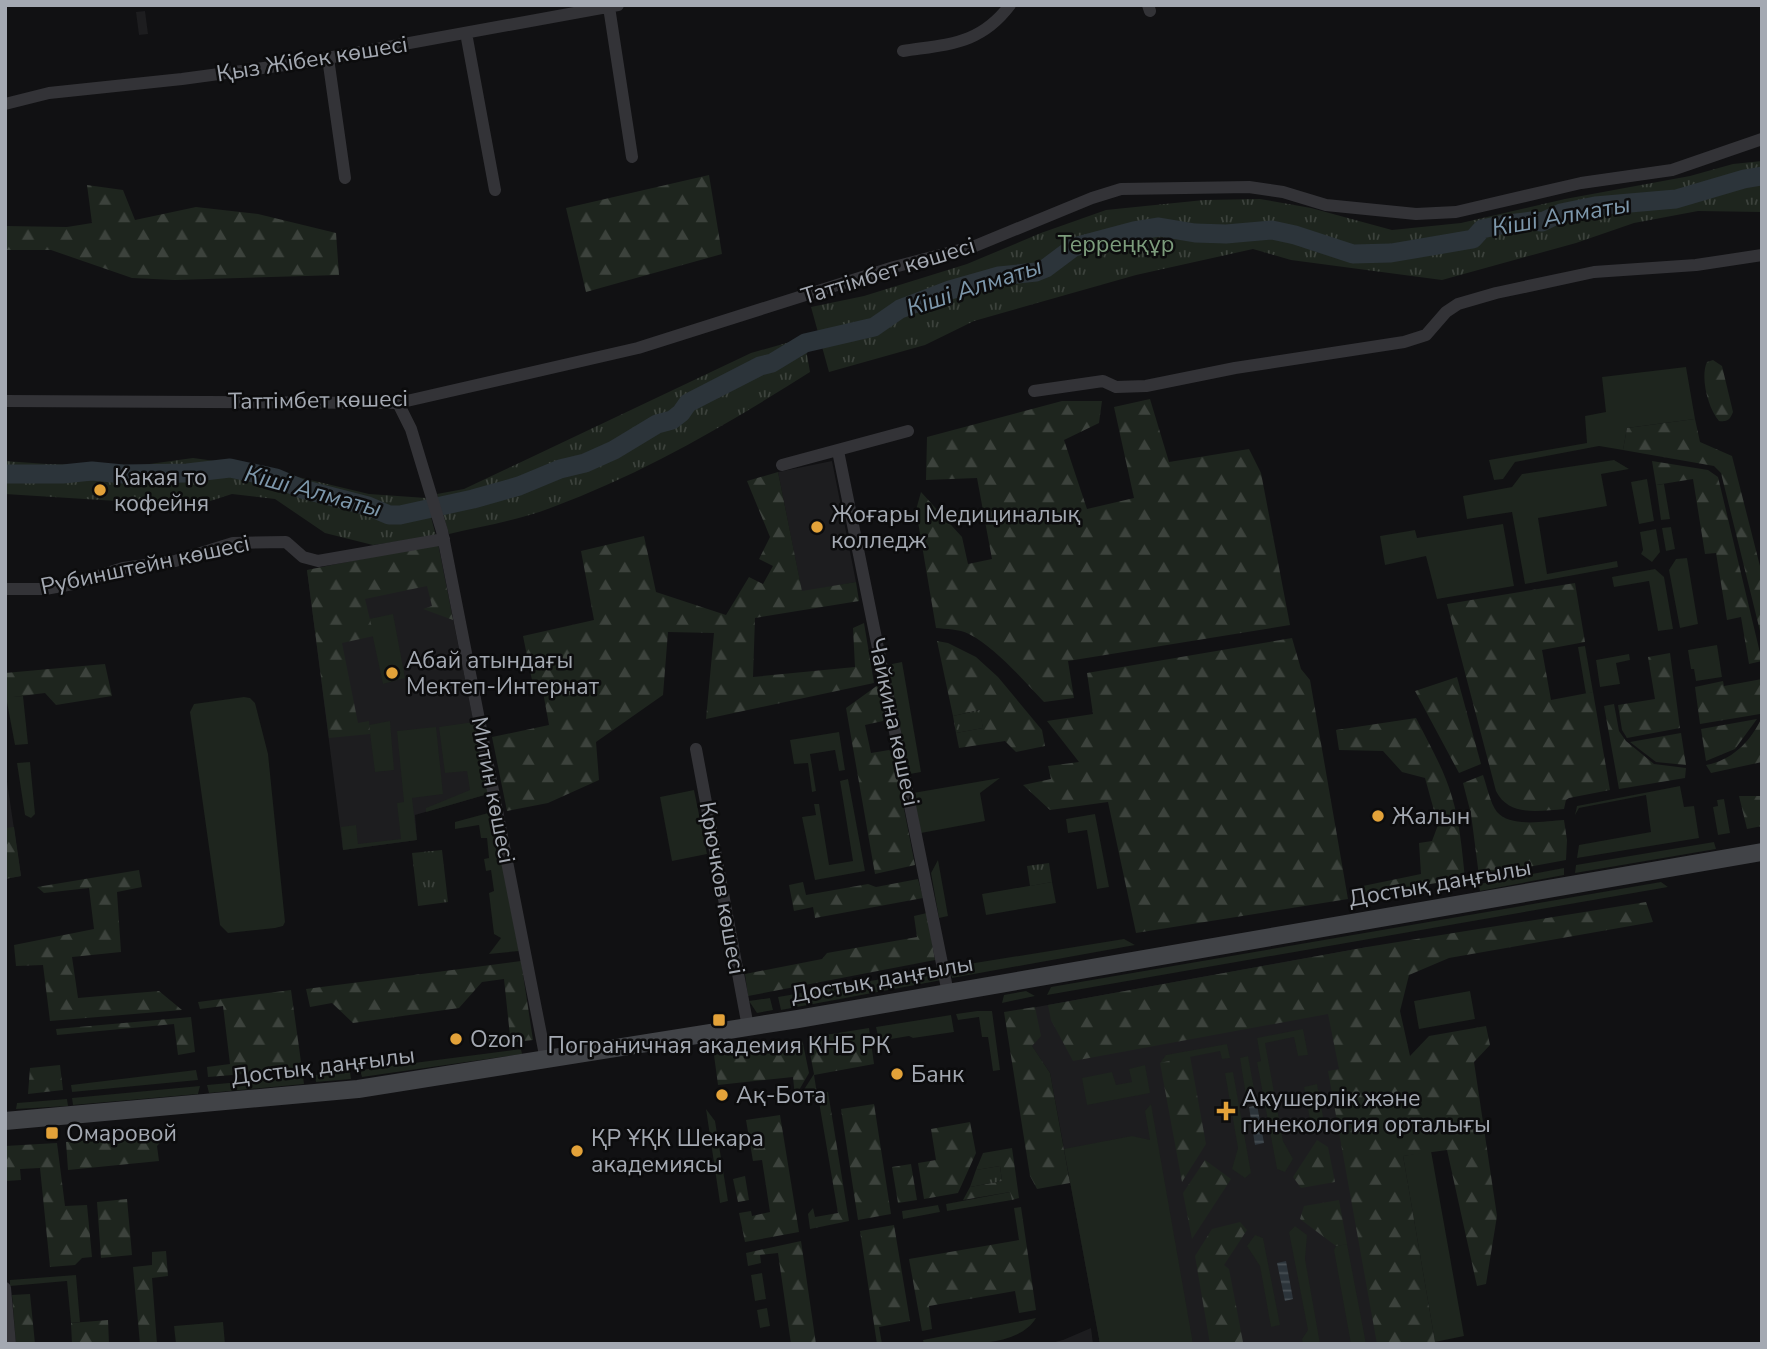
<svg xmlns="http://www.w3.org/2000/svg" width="1767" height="1349" font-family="'Nunito Sans',sans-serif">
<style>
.built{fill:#1d1d1f}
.green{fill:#1e251e}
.forest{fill:url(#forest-firs)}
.park{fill:url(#park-tufts)}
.water{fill:url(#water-rules)}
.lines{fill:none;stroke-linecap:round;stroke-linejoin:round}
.river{stroke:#2c343a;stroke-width:19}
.street{stroke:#333337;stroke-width:12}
.secondary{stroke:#414347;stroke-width:18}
.poi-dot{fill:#e3a239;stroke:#0c0c0d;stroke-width:2.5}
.labels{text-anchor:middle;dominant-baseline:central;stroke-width:5;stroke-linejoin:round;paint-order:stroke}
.street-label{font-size:23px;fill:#a4a9b2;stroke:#0c0c0d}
.park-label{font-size:23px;fill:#7c9c7c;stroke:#0c0c0d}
.poi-label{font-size:23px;fill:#a4a9b2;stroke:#0c0c0d;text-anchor:start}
.water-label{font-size:24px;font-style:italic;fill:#7d97ab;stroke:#0c0c0d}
</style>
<defs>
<pattern id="forest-firs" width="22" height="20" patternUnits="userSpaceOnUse" patternTransform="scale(1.75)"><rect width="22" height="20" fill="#1e251e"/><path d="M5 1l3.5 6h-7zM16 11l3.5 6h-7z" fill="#3c423c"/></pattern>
<pattern id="park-tufts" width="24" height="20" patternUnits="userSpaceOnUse" patternTransform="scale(1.75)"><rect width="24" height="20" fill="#1e251e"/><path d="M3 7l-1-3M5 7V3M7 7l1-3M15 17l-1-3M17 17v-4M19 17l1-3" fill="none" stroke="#3c423c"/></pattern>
<pattern id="water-rules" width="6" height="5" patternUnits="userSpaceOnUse" patternTransform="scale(1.75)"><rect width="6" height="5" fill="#2c343a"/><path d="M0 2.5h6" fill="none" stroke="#484f54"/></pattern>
</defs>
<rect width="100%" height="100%" fill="#111113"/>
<path class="built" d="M145,11l3,23 -9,1 -3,-23z
M832,461l24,121 -54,10 -24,-120z
M438,544l50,250 -73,21 2,25 -74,10 -36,-280z
M5,768l16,108 -16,3z
M1367,947l68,397h-335l-50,-271 -25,-37 -5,-26z
M1091,1328l2,16h-46l16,-4z"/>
<path class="green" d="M1686,367l9,52 -68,9 -4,22 -24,-4 -84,16 -12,17 -9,1 -5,-20 98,-17 -2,-27 21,-4 -4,-35z
M1614,460l15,9 -28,5 6,32 -69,12 9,56 70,-13 1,6 -93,17 -13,-72 -45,7 -4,-23 49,-9 10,-13z
M1647,479l7,42 -15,3 -8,-42z
M1664,484l6,35 -9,1 -5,-35z
M1503,524l11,62 -77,13 -11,-43 -41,9 -5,-29 35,-6 2,8z
M1671,527l4,22 -9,2 -4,-23z
M1656,529l4,23 -8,10 -11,-8 2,-4 -3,-18z
M1687,558l11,66 -18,4 -11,-58 7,-11z
M1655,569l9,8 9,52 -15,2 -9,-50 -35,6 -2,-10z
M393,614l12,64 -22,6 -14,-65z
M1717,645l5,32 -26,4 -2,-12h-3l-3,-19z
M1585,646l8,46 -7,2 -8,-47z
M1629,654l1,6 -14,3 4,21 -20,3 -4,-27z
M902,662l19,110 -11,2 -23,-109z
M23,696l5,48 -13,1 -9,-48z
M244,697l6,1 5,5 13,51 17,168 -2,4 -8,2 -47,5 -8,-8 -30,-213 4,-8z
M390,721l4,49 -19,2 -6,-47z
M474,722l14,72 -62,18v-4l44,-18 -3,-19 -22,2 -6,-46z
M436,727l7,67 -31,4 5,42 -74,10 -2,-23 15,-2 2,19 43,-5 -4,-36 7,-1 -7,-71z
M839,732l6,38 -6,1 -4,-21 -25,4 6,37 -4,1 -4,-29 -14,1 -4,-24z
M30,762l5,52 -4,4 -6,-3 -8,-52z
M1000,778l-20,15 5,28 -64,12 -8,-40z
M848,779l17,92 -50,9 -13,-63 14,-2 -2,-11h5l10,61 24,-4 -13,-80z
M1680,786l4,21 10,-1 5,32 -122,20 2,-13 72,-13 -5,-37 -67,13 -4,7 2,-9z
M694,790l13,64 -35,7 -12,-64z
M1724,799l6,34 -12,2 -5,-28 5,-1 -1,-6z
M492,812l27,139 -30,3 12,-16 -7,-4 -5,-41 5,-2 -3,-21 -5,1 -2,-12 5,-1 -2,-20h-6l-2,-13 -24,4v-7z
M1095,814l14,73 -12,2 -10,-59 -19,3 -2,-14z
M1714,842l2,7 -141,24 1,-8z
M938,860l10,56 -9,2 -8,-45z
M1564,868v7l-84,16 -1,-7z
M1052,882l4,21 -70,12 -4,-21z
M1661,882l7,5 -621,108 4,-8z
M1124,939l11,6 -183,33 -2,-11z
M939,969l3,11 -161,30 -3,-13z
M1026,991l9,5 -33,7 2,-8z
M1470,991l5,28 -56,10 -5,-28z
M770,998l3,12 -16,3 -8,-12z
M977,1011h15l8,59 -7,1 -5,-34h-6l-3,-20 -21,3 -2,-6z
M951,1015l3,17 -41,6 -4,-2 -30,5 -3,-14z
M1303,1029l5,26 -10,1 -4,-19 -29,6 18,98 10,18 -8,13 -8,-3 -20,-107 4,-1 -4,-23z
M1227,1044l3,14 -8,1 -2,-8 -60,12 6,-8z
M521,1049l1,5 -160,23 -2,-7z
M1248,1056l7,38 -9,2 -6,-38z
M1145,1065l5,28 -63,12 -5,-27 30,-6 4,13 16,-3 -3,-13z
M196,1070l2,10 -126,12 -1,-7z
M350,1071l1,8 -35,3 -1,-7z
M1233,1072l18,101 -6,5 -13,-9 6,-21 -13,-75z
M303,1076l1,8 -95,9 -2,-8z
M1317,1084l7,38 -13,3 -7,-38z
M200,1086l-2,8 -125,11 -1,-7z
M67,1099l1,7 -52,3 1,-6z
M1151,1104l42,240h-93l-36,-195 68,-13 18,4 -5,-29z
M706,1109l9,12 13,80 -8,2z
M1431,1151l33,185 -29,6 -32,-186z
M1010,1192l2,8 -65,11 -1,-7z
M938,1205l2,7 -37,7 -1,-8z
M1295,1226l12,9 -2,24 15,85h-17l-1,-5 6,-9 -19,-98z
M1255,1235l8,3 17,87 -9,2 -11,-61 -13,-20z
M1347,1244l19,100h-15l-17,-94 2,-4z
M762,1273l4,26 -11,2 -4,-26z
M76,1275l4,47 -9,1 -4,-42 -57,5v-6z
M767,1308l3,18 -10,2 -3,-18z
M1036,1318c-18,31 -80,26 -112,26l-1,-4z
M223,1322l2,22h-49l-2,-18z"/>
<path class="forest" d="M709,175l13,79 -136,38 -20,-84z
M87,185l36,5 12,30 61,-13 62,7 78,19 3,42 -164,5 -43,-2 -81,-28h-46v-24l62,1 25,-4z
M1713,360l9,6 11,46c-3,8 -6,10 -14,9 -11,-13 -19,-44 -12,-59z
M1150,399l19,63 80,-13 12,24 29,152 -222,36 6,37 -30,4c-21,-22 -48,-54 -75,-68 -10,-5 -23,-5 -33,-6l-20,-118 5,-18 41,45 6,27 24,-5 -15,-81 -51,2 1,-43 135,-36h40l-3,22 -35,17 23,69 47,-11 -20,-91z
M1695,419l5,23 32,14 30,118v65l-41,-166 -7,-7 -91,-16 4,-22z
M1652,461l56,9 10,7 44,184 -13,3 -8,-47 -14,3 -11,-67 -11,1 -12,-75 -37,6z
M778,472l24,119 54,-9 3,19 -104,17 -2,59 102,-10 -2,-39 11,-5 10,60 -168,36 8,-86 -46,-1 -5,63 -67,47 3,38 -51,23 -41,8 -15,-74 57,-12 -6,-33 -9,-2 -11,-54 71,-16 -13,-69 63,-15 12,56 70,23 23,-38 14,7 10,-18 -14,-7 11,-22 -23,-56z
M438,544l15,76 -30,-11 9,-3 -5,-20 -62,13 9,37 -32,7 16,80 11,-2 1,13 -41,4 -22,-168z
M1575,583l10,59 -43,8 9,50 42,-8 17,98 -41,8 -3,2 -2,9c-25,2 -55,8 -68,-18l-49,-187z
M1292,638l9,31 9,11 38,219 -212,34 -28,-131 -58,8 -27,-25 28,-6 -3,-13 31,-4 -32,-41 46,-7 -6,-41z
M937,641l11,2 28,14 22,20 44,53 3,16 -29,6 -11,-11 -46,7 -3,-15 27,-5 -4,-18 -26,6z
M1670,653l10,75 -53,10 -5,-8 -4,-25 37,-6 -7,-42z
M105,664l7,32 -56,9 -11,-12 -40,5v-25z
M1457,677l24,87 -22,9 -44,-82z
M1762,679l-2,35 -60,10 -5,-37 28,-6 1,5z
M878,685l6,29 -1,7 -18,4 6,28 18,-3 4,3 22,112 -40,9 -29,-166z
M1614,704l5,27 7,10 28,23 32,4 -1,10 -66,11 -15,-83z
M1762,717v45l-51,11 -5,-8c27,-5 45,-24 56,-48z
M1416,718c13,26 28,51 36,79 8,26 10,54 13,81l-104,18 -3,-9 63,-13 -2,-31 13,-2 6,-16 -13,-47 -23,-6 -19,-21 -44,-1 -3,-20z
M1757,719l-22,30 -29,12 -5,-32z
M1681,733l5,32 -30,-3 -26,-20z
M1483,775c4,11 7,28 14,37 14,16 48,9 67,8l3,20 -1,20 -87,16 -8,-62 -8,-31z
M1739,796h23v30l-15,3z
M14,827l7,49 -16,3v-51z
M139,870l3,17 -25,5 4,60 -49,5 6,41 81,-7 23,19 -132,11 -7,-56 -27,1 -2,-21 80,-16 -5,-41 -45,5 -7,-6z
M918,879l5,19 -108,20 -2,-11 -19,4 -5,-26 14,-3 3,13 62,-11 8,3z
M1646,902l7,20 -204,36 -40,17 -9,36 10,45 19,-20 57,-10 4,19 -16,17 23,154 -11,68 -9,2 -30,-136 -44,6 32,186 -58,2 -49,-273 11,-2 -11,-55 -255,47 -22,-41 -3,-15 319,-58z
M927,913l8,47 -187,36 -3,-22 77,-15 5,-6 90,-16 -3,-21z
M521,961l12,79 -44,5 -1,-6 22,-3 -6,-57 -22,3 -23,26 -106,15 -21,-20 -22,4 -4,-18z
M291,990l11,79 -94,8 -1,-10 23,-3 -7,-58 -23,3 -2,-7z
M1035,1007l6,29 -9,10 18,27 20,110 -33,6 -7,-13 -26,-164z
M191,1017l4,35 -17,3 -4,-31 -117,11 -1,-6z
M869,1028l5,36 -60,11 3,19 11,-2 21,129 -39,8 -2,-15 5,-6 2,9 23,-4 -20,-117 -20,3 16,-25 -7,-36z
M802,1039l7,34 -14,24 -2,-20 -75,8 -4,-30z
M1190,1056l16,88 -24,38 -22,-119z
M60,1065l3,25 -35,4 2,-26z
M874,1104l17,110 -33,6 -17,-111z
M780,1115l19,117 -54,10 -6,-29 12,-2 1,5 18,-4 -8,-52 -9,1 -7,-41z
M970,1122l6,31 -18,40 -34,6 -6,-36 18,-3 -5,-31z
M168,1134l-11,12 2,15 -91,9 -2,-28z
M1317,1140l11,7 7,35 -34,6 -8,-11z
M57,1143l8,63 22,-1 5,52 -10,1 -7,7 -25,2 -10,-99 -20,1 1,11 -15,1 -1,-35z
M1012,1148l7,50 -7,2 -2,-8 -47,8 7,-13 32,-6 -2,-15 -24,4 7,-17z
M1205,1160l26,19 -39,60 -9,-46z
M911,1164l6,36 -19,3 -6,-36z
M745,1176l4,24 -11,2 -5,-23z
M127,1199l5,56 -31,3 -4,-56z
M1339,1200l8,44 -11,2 -36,-27 4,-13z
M1021,1207l15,103 -17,3 -4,-22 -86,15 3,23 -10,2 -13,-72 110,-19 -5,-32z
M1240,1222l7,8 -23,35 5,4 14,73 -33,2 -15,-88 17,-27z
M894,1225l16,96 -31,6 3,17h-5l-17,-113z
M801,1241l15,103h-25l-13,-91 -18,2 1,8 -13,3 -2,-13z
M166,1251l2,25 -16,2 5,66h-17l-7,-77 19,-2v-13z
M30,1294l5,50h-19l-4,-49z
M108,1320l1,24h-37l-1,-21z"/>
<path class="park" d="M1762,161v51l-64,-1 -64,12 -58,20 -134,37 -151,-20 -38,-11 -117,26 -162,46 -49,24 -96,27 -18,-65 53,-11 103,-32 74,-31 65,-23 98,-10 56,-1 51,9 81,22 69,-7 104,-24 125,-23 43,-12z
M804,338l6,34c-82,52 -166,101 -257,135 -33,13 -70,19 -104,27l-12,-40 27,-5 287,-136z
M193,458l59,8 117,28 57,4 10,38 -63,9 -48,-12 -50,-34 -43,-5 -28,9 -87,-2 -112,-7v-33l42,3 88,2z
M980,710l3,18 -27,5 -3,-17z
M442,850l6,52 -30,4 -6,-53z
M1049,863l3,19 -22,4 -3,-20z
M1000,1166l2,15 -32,6 6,-17z"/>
<path class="water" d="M1257,1105l7,38 -9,2 -6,-38z
M1286,1261l7,38 -8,2 -8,-38z"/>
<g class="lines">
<path class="river" d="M5,474h58l29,-3 31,3 64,-1 43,-5 46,10 26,11 66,17 21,9h11l73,-16 46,-13 41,-17 25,-6 29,-13 43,-26 15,-4 9,-7 7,-10 72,-37 12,-3 33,-20 69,-16 26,-18 50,-19 49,-14 37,-4 10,-4 28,-21 60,-16 25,-4 36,6 31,1 46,-4 23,5 58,19 38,-1 82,-14 9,-10 18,-4 32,-4 10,1 19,-9 34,-7 81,-7 68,-20 18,-3"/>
<path class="street" d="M1148,5l2,6
M609,7l23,150
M466,33l29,157
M903,51c45,-7 77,-6 107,-46
M328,58l17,120
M5,104l44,-11 133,-14 118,-16 318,-58
M1034,391l69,-10 13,6 30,-1 89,-18 169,-26 22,-7 20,-23 12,-8 38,-11 98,-21 102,-7 66,-10
M5,401l393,2 240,-55 256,-81 81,-21 117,-48 29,-9 128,-2 34,5 43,13 90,9 40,-2 125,-29 91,-13 90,-31
M398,403l13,26 31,102 104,529
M838,451l110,542
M782,465l126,-34
M5,589h40l28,-5 50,-16 52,-7 58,-18 53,-1 17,15 15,4 126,-22
M696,749l52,278
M5,1288l5,56"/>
<path class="secondary" d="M5,1121l353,-32 440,-70 964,-167"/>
</g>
<g class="poi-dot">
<circle cx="100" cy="490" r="7"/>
<circle cx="817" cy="527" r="7"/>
<circle cx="392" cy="673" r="7"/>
<circle cx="1378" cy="816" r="7"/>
<rect x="712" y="1013" width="14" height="14" rx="3.5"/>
<circle cx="456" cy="1039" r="7"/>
<circle cx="897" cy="1074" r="7"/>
<circle cx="722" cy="1095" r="7"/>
<path d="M1222.5 1100.5h7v7h7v7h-7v7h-7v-7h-7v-7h7z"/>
<rect x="45" y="1126" width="14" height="14" rx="3.5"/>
<circle cx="577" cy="1151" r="7"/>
</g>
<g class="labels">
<g class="street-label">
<text transform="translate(312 59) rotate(-9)">Қыз Жібек көшесі</text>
<text transform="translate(888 271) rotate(-17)">Таттімбет көшесі</text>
<text transform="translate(318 400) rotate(-1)">Таттімбет көшесі</text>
<text transform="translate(145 565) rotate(-12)">Рубинштейн көшесі</text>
<text transform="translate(894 722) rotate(78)">Чайкина көшесі</text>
<text transform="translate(493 790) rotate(79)">Митин көшесі</text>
<text transform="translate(1440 883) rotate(-10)">Достық даңғылы</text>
<text transform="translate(722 888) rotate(80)">Крючков көшесі</text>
<text transform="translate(882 979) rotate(-10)">Достық даңғылы</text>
<text transform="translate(323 1066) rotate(-7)">Достық даңғылы</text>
</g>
<g class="park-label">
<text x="1116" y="244">Терреңқұр</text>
</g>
<g class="poi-label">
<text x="114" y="477">Какая то<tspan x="114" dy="26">кофейня</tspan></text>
<text x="831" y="514">Жоғары Медициналық<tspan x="831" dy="26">колледж</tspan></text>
<text x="406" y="660">Абай атындағы<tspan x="406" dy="26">Мектеп-Интернат</tspan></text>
<text x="1392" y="816">Жалын</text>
<text x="470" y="1039">Ozon</text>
<text x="719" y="1045" text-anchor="middle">Пограничная академия КНБ РК</text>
<text x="911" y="1074">Банк</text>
<text x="736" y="1095">Ақ-Бота</text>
<text x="1242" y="1098">Акушерлік және<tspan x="1242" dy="26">гинекология орталығы</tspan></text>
<text x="66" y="1133">Омаровой</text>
<text x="591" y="1138">ҚР ҰҚК Шекара<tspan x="591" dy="26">академиясы</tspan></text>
</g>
<g class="water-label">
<text transform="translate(1561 216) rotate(-10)">Кіші Алматы</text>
<text transform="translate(974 287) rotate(-18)">Кіші Алматы</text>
<text transform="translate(313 491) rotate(15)">Кіші Алматы</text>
</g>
</g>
<rect width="1767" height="1349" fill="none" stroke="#a4a9b2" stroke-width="14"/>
</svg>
